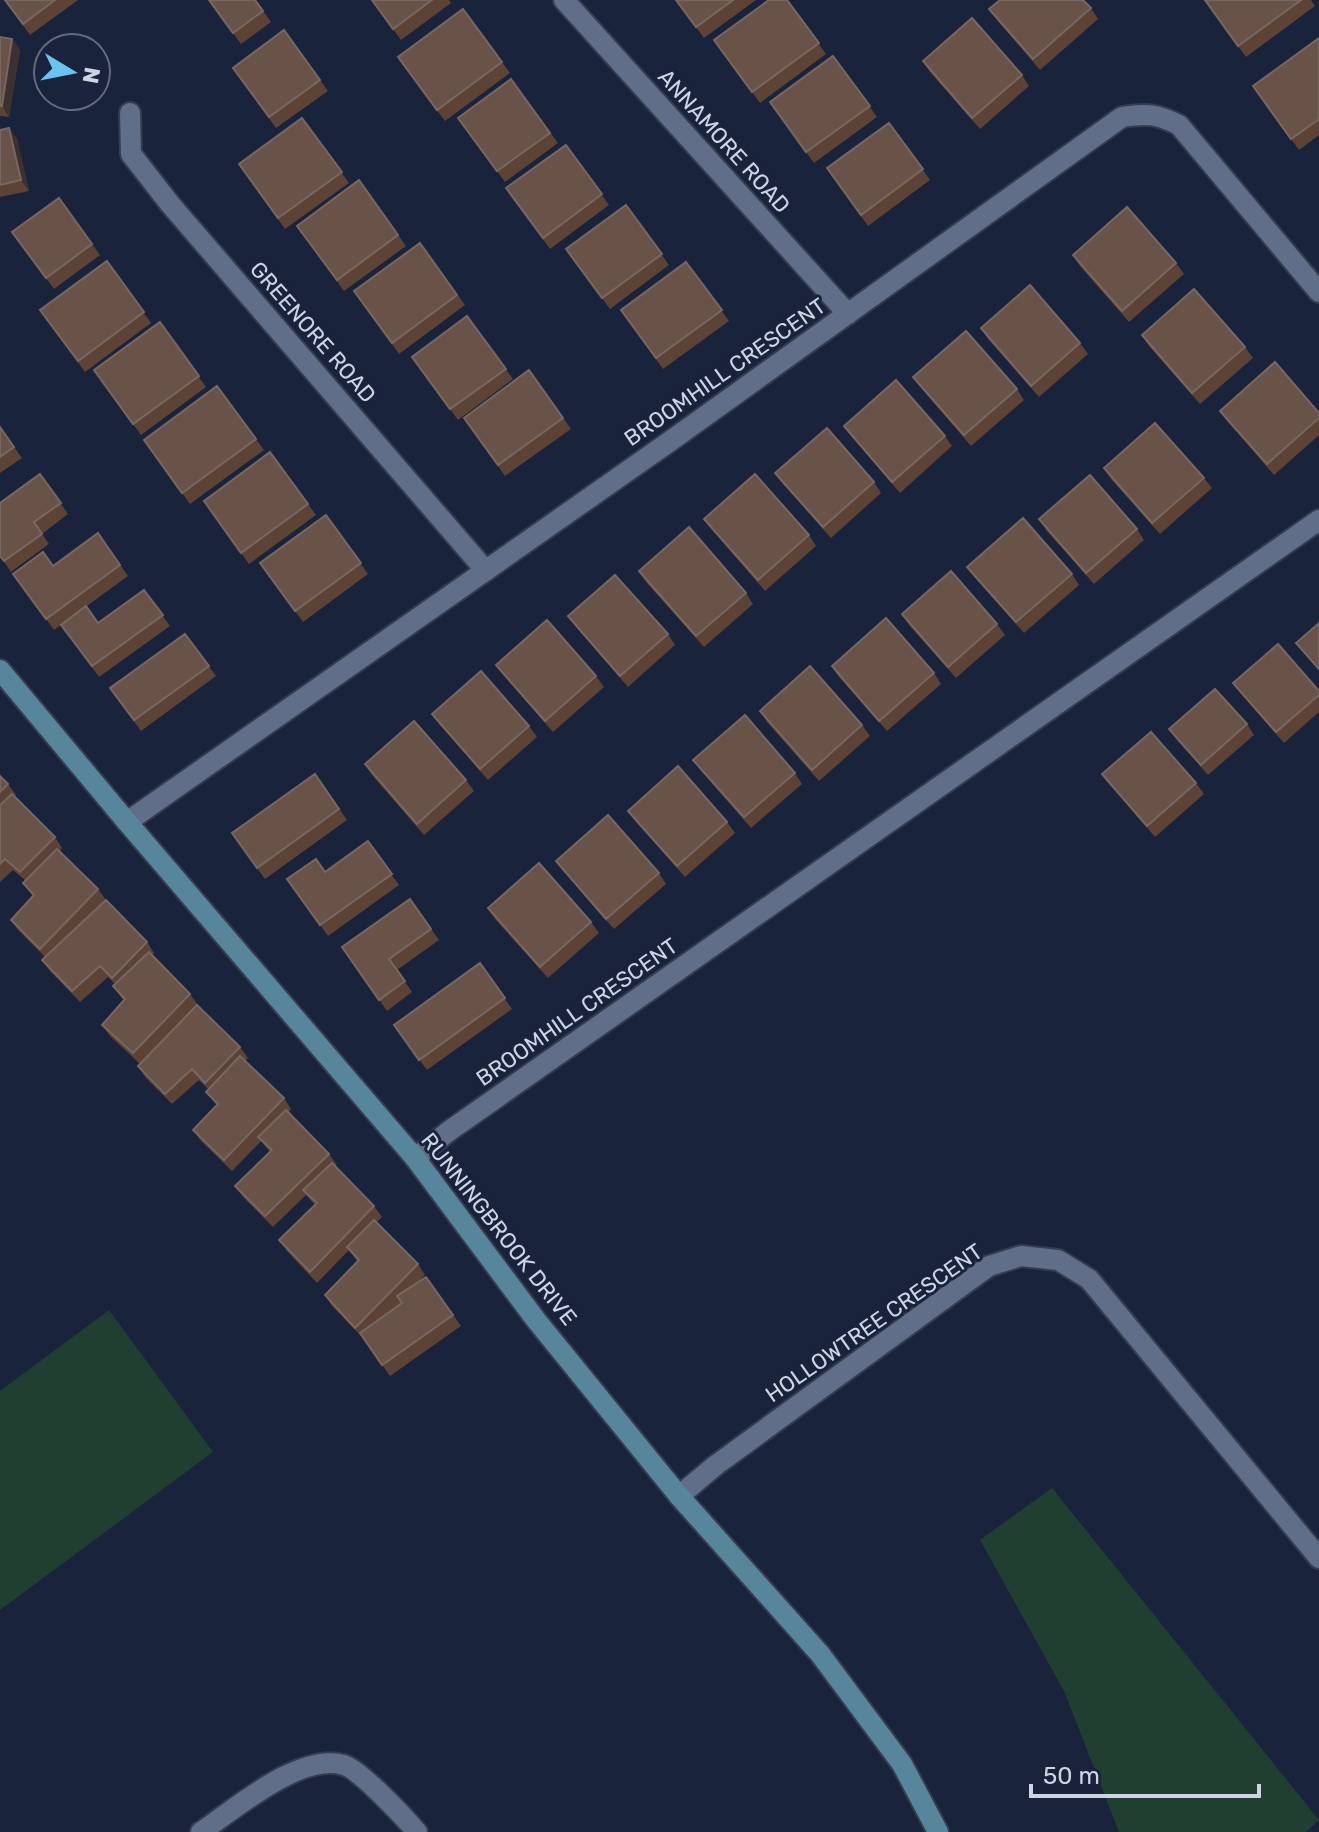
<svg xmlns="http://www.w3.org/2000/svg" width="1319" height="1832" font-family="Rubik,sans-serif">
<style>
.green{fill:#213f31}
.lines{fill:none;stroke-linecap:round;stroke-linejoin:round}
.street-casing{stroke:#353c50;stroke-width:24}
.secondary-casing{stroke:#353c50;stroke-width:24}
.street{stroke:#616e8a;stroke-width:20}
.secondary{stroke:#57859b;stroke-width:20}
.wall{fill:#5c4336}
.shaded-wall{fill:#3c3030}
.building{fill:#695349;stroke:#786761;stroke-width:2}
.labels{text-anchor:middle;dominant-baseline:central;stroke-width:6;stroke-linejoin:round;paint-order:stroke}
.street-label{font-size:22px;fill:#cdd5e5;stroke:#19233b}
</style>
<rect width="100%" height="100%" fill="#19233b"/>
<path class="green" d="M109,1310l104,142 -213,158v-219z
M1052,1488l267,332 -13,12h-187l-55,-141 -84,-151z"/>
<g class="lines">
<g class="street-casing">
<path id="street" d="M564,0l284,314
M130,113l1,41 39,50 316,367
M127,822l542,-380 453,-325c25,-4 35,-3 57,8l140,167
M415,1158l34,-27 870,-611
M679,1496l37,-31 273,-199 32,-10 37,4 31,19 230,279
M201,1832c34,-23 99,-80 143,-67 16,5 60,52 73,67"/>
</g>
<g class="secondary-casing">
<path id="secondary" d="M0,670l127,152 288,336 121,162 143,176 141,158 82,110 36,68"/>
</g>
<use href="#street" class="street"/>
<use href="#secondary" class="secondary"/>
</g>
<path class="wall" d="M5,0h73l-48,35z
M209,0l54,11 8,11 -30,22z
M372,0h77l2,3 -50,37z
M676,0h80l-52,38z
M787,0l39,54 -66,49 -46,-63z
M1204,0h107l4,6 -69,51z
M1091,8l7,11 -58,51 -43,-50 -8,-11z
M463,9l47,64 -65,48 -47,-64z
M284,30l44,61 -52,37 -43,-60z
M0,37l12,2 8,11 -11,67 -9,-1z
M1319,38v97l-20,15 -46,-64z
M833,56l44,61 -63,46 -44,-61z
M923,61l99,14 7,11 -49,43 -50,-57z
M511,79l47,64 -53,39 -47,-64z
M302,118l47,65 -64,46 -46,-65z
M889,123l41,57 -62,46 -41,-58z
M9,128l8,11 12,52 -29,6v-67z
M566,145l43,60 -59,44 -44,-61z
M359,180l47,66 -62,45 -47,-65z
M59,198l41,57 -46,34 -42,-57z
M626,205l43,60 -59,44 -44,-60z
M420,243l45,62 -66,49 -45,-63z
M1073,255l103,8 8,11 -55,48 -49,-56z
M107,261l44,62 -66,49 -45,-62z
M686,262l43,59 -66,48 -42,-59z
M467,316l46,63 -55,41 -46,-63z
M160,322l46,65 -65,48 -47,-65z
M981,328l99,15 8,11 -49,43 -51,-58z
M1142,335l103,12 8,11 -53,46 -51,-58z
M529,370l42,59 -66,47 -41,-58z
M913,377l104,12 7,11 -53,46 -50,-58z
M217,386l47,64 -74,54 -46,-64z
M1220,411l99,2v22l-45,40 -46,-53z
M844,426l101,10 7,10 -52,47 -48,-56z
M0,427l22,31 -22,15z
M270,452l46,63 -67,49 -45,-63z
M1104,468l100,10 8,10 -52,46 -49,-55z
M775,473l99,9 7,11 -50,45 -48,-54z
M40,474l28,40 -26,20 7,10 -38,28 -11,-16z
M326,515l42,59 -65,48 -43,-59z
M704,519l105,16 7,11 -51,45 -53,-61z
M1039,519l98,10 7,11 -50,44 -48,-54z
M98,533l30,43 -74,54 -41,-56 40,-8z
M967,567l105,7 7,11 -55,48 -49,-55z
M639,571l107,22 7,11 -49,43 -58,-65z
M144,590l26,36 -71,51 -38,-52 37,-2z
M902,614l95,10 8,11 -49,43 -47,-53z
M568,616l100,18 7,11 -47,42 -52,-60z
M1319,623v48l-23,-28z
M185,634l31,42 -75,55 -31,-43z
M496,665l100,11 8,11 -51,45 -49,-56z
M832,666l102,7 7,11 -54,47 -48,-54z
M1233,683l86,8v21l-35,31 -43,-49z
M760,711l102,14 8,11 -51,45 -52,-59z
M432,714l97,12 8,11 -49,43 -48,-55z
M1247,724l7,11 -46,40 -31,-35 -8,-11z
M693,760l102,13 7,11 -51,44 -50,-57z
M365,764l101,16 8,11 -50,44 -52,-60z
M315,774l32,46 -82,59 -33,-46z
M1102,774l94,9 8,11 -49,43 -45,-52z
M0,776l8,8 8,11 -2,2 41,40 7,11 -2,3 38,38 8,11 41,42 7,11 -2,2 38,39 8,11h-1l43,42 8,11 -3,3 39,37 7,11 -2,3 40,42 8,11 -2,1 39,40 8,11 -5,5 41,42 7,11 -5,5 6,-3 35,49 -71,50 -27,-38 -31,-32 -7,-11 32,-34 -8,-11 -32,33 -30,-32 -8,-11 36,-35 -9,-10 -33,32 -30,-30 -8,-11 35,-34 -9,-11 -29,30 -31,-30 -8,-11 24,-24 -11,-14 3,-2 -10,-10 -27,24 -27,-27 -7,-11 2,-2 -30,-28 -8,-11 22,-24 -11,-15 2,-2 -7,-7 -28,25 -30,-31 -8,-11 3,-3 -26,-26 -8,-11 22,-24 -10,-13 2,-3 -12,-10 -13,12z
M628,811l99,11 8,11 -50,44 -49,-55z
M368,841l31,44 -71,51 -41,-57 38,-7z
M556,861l103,12 7,11 -52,45 -50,-57z
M410,899l29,41 -42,30 15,22 -25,19 -45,-64z
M488,908l103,14 8,11 -51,45 -53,-59z
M480,963l32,46 -85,61 -33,-45z"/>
<path class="shaded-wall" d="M12,39l8,11 -11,67 -7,-11z
M9,128l8,11 12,52 -8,-11z"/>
<path class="building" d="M5,0h50l-32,24z
M209,0h46l8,11 -30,22z
M372,0h60l-39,29z
M676,0h57l-37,27z
M769,0h18l32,43 -67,49 -38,-52z
M1000,0h83l8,8 -58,51 -44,-50z
M1205,0h96l-63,46z
M463,9l39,53 -65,48 -39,-53z
M972,18l50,57 -50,43 -49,-57z
M284,30l36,50 -51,37 -36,-49z
M0,37l12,2 -10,67h-2z
M1319,38v81l-28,20 -38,-53z
M833,56l37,50 -64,46 -36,-50z
M511,79l39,54 -53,38 -39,-53z
M302,118l40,54 -64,46 -39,-54z
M889,123l34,46 -62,46 -34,-47z
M9,128l12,52 -21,5v-55z
M566,145l36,49 -59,44 -37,-50z
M359,180l39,55 -61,45 -40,-54z
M59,198l33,46 -46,34 -34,-46z
M626,205l36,49 -60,44 -36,-49z
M1127,207l49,56 -54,48 -49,-56z
M420,243l37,52 -65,48 -38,-52z
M107,261l37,51 -66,49 -38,-51z
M686,262l36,48 -66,48 -35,-48z
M1030,285l50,58 -49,43 -50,-58z
M1194,289l51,58 -53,46 -50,-58z
M467,316l39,53 -56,40 -38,-52z
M160,322l39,54 -66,48 -39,-54z
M966,331l51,58 -53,46 -51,-58z
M1275,362l44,51v5l-52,46 -47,-53z
M529,370l34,48 -65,47 -34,-47z
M896,380l49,56 -53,46 -48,-56z
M217,386l39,53 -74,54 -38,-53z
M1155,423l49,55 -52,45 -48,-55z
M0,427l14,20 -14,10z
M827,428l47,54 -51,45 -48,-54z
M270,452l38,52 -67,49 -37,-52z
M40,474l21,29 -27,19 8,12 -38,27 -4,-5v-53z
M755,474l54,61 -51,45 -54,-61z
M1090,475l47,54 -51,44 -47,-54z
M326,515l35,48 -66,48 -35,-48z
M1023,518l49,56 -56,48 -49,-55z
M689,527l57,66 -50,43 -57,-65z
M98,533l22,32 -74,54 -33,-45 30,-22 10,14z
M951,571l46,53 -49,43 -46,-53z
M615,575l53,59 -48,42 -52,-60z
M144,590l19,25 -71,51 -31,-41 25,-19 12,17z
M886,618l48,55 -55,48 -47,-55z
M547,620l49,56 -51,45 -49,-56z
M1319,623v46l-23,-26z
M185,634l24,32 -75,54 -24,-32z
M1278,644l41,47v4l-43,37 -43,-49z
M810,666l52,59 -50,45 -52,-59z
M481,671l48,55 -49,43 -48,-55z
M1215,689l32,35 -46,41 -32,-36z
M745,715l50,58 -51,44 -51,-57z
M414,721l52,59 -49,44 -52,-60z
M1151,732l45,51 -49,43 -45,-52z
M678,766l49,56 -50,44 -49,-55z
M315,774l24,35 -82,59 -25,-35z
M0,776l8,8 -8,8z
M12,794l43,43 -35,35 -15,-13 -5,5v-59z
M608,815l51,58 -53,46 -50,-58z
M368,841l24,33 -72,51 -33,-46 29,-20 9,13z
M57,849l41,40 -58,60 -29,-29 23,-25 -11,-12z
M539,863l52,59 -51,45 -52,-59z
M410,899l21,30 -42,30 16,22 -26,19 -37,-53z
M106,900l41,42 -35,36 -12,-12 -28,25 -30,-31z
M149,952l41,42 -57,59 -31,-28 23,-26 -12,-13z
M480,963l25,35 -86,62 -25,-35z
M197,1005l43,42 -35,36 -13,-14 -27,25 -27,-28z
M240,1056l44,42 -60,62 -31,-30 25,-26 -12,-12z
M286,1110l43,44 -64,62 -30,-30 37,-36 -14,-13z
M332,1163l42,43 -64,66 -31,-32 38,-37 -14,-13z
M374,1220l44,44 -63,64 -30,-33 34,-35 -12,-13z
M426,1277l27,38 -71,50 -22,-32 42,-30 -5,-7z"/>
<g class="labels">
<g class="street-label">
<text transform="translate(724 141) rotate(48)">ANNAMORE ROAD</text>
<text transform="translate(313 332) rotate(49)">GREENORE ROAD</text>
<text transform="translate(725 372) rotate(-35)">BROOMHILL CRESCENT</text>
<text transform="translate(577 1012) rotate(-35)">BROOMHILL CRESCENT</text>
<text transform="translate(499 1229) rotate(52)">RUNNINGBROOK DRIVE</text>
<text transform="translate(874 1323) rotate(-35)">HOLLOWTREE CRESCENT</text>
</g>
</g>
<g transform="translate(72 72) rotate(100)"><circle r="38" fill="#19233b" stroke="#616a7f" stroke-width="2"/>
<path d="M0-6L14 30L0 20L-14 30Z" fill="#6cc3f2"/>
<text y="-12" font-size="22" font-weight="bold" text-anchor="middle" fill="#cdd5e5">N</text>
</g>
<path d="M1031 1784v12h228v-12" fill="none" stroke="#cdd5e5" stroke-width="4"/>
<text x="1043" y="1784" font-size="24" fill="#cdd5e5" stroke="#19233b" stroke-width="6" paint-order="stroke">50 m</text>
</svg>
